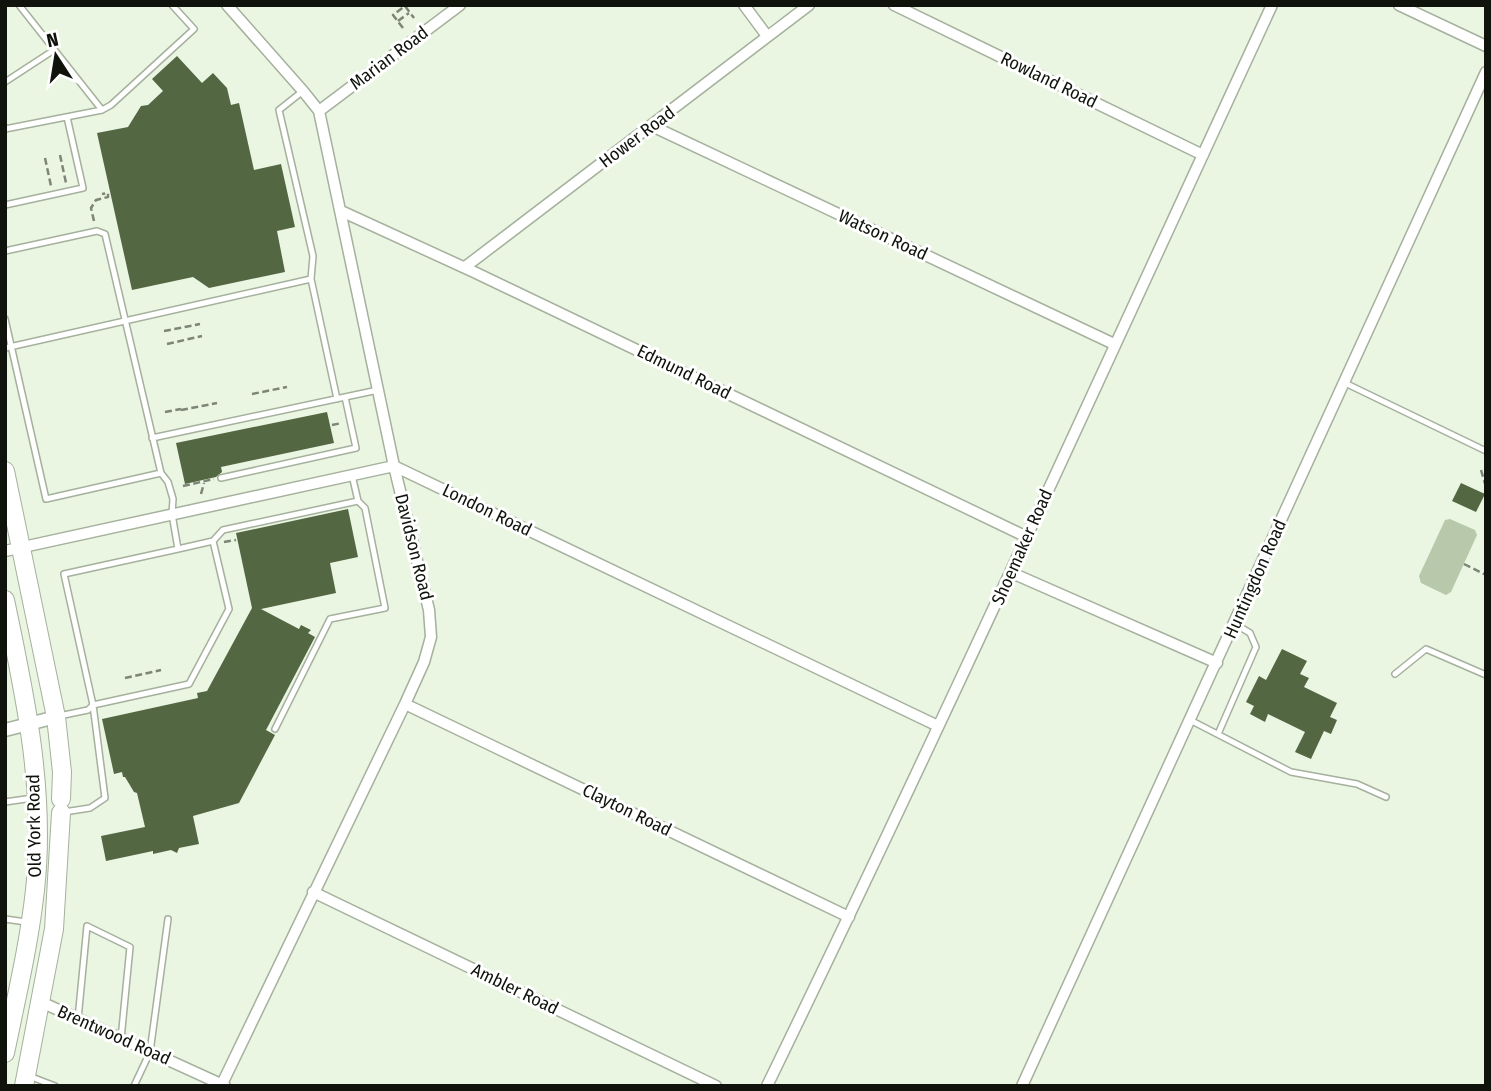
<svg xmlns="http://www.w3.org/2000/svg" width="1491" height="1091" font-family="'Fira Sans Condensed',sans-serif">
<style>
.green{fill:#b8c9ab}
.building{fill:#536743}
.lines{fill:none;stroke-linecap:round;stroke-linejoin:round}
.service-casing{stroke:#a5b09d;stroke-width:8}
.minor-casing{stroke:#a5b09d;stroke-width:13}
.tertiary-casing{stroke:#a5b09d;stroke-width:15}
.trunk-casing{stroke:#a5b09d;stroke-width:20}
.path{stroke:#7d8577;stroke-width:2.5;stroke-dasharray:7 3.5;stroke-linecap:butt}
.service{stroke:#fff;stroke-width:5}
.minor{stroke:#fff;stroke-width:10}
.tertiary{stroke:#fff;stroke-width:12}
.trunk{stroke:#fff;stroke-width:18}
.labels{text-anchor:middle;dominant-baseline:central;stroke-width:6;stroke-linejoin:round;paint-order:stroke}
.street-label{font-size:18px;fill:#0f130c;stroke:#fff}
</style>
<rect width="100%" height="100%" fill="#eaf6e2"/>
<path class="green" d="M1450,519l25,11 2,5 -26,57 -5,3 -25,-12 -2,-7 26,-56z"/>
<path class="building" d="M177,56l25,27 11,-10 14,15 4,17 8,-2 15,67 27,-6 14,63 -18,4 8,41 -76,16 -16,-11 -61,13 -35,-157 31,-6 13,-21 7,-1 15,-14 -11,-12z
M327,412l7,31 -113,24 1,5 -6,5 -31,7 -9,-41z
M1461,483l24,11 -9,18 -24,-11z
M348,509l10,48 -28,6 6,30 -75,16 38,20 2,-4 10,5 -3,3 7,4 -49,93 9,5 -36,68 -46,13 6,28 -20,4 -2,5 -6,-3 -18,4v-3l-47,10 -5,-25 44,-9 -8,-34 -3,-1 -9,-15h-2l-1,-5 -8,2 -12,-55 96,-21 -1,-5 10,-2 45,-83 -16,-75z
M1282,649l25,12 -7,13 9,4 -5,9 33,16 -7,14 7,3 -6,14 -7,-3 -13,28 -16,-7 10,-20 -37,-18 -3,8 -15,-8 4,-8 -8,-4 13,-26 7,4z"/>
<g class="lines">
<g class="service-casing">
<path id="service" d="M19,5l83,105
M5,82l49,-32
M5,129l97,-19 9,-5 83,-76 -22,-24
M5,205l78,-17 -16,-71
M5,251l92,-20 8,3 56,239 7,9 5,17 -1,15 6,35 35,-8 16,68 -40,75 -96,21 -5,5 -29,6
M311,279l26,120
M5,319l41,180 115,-26
M5,348l306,-69 2,-23 -34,-146 24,-19
M1345,383l141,68
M152,438l226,-48
M221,478l135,-30 -11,-51
M213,541l10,-11 135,-29
M1395,674l31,-25 60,26
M1190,720l101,52 66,12 29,13
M275,729l55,-110 55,-11 -20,-100 -7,-7 -6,-26
M1218,734l38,-87 -6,-14 -15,-9
M5,802l28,-4
M64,812l26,-4 15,-10 -12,-93 -29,-131 114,-25
M5,919l21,3
M78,1019l9,-93 43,21 -9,92
M29,1076l26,10
M134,1086l16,-34 18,-133"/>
</g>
<g class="minor-casing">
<path id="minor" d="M744,5l23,31
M894,5l309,150
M1399,5l87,41
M319,111l141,-106
M652,126l462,218
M341,211l133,61 553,265
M465,267l344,-262
M5,551l389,-85 544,260
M1012,573l205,90
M405,704l444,213
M313,892l403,194
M41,1002l184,84
M222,1084l183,-380 19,-42 7,-25 -2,-27 -35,-144 -75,-355 -16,-20 -76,-86
M767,1086c174,-358 338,-720 505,-1081
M1022,1086l464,-1014"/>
</g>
<g class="tertiary-casing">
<path id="tertiary" d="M5,730l51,-13"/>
</g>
<g class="trunk-casing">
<path id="trunk" d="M5,471l51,246 6,55 -1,27
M5,600c20,95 41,192 30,290 -6,55 -19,109 -30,163
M24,1086l30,-157 7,-116"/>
</g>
<path class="path" d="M398,21l11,-8
M403,28l-10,-13 12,-9 9,12
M60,155l6,28
M45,158l6,28
M94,221l-3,-13 5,-8 12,-3v-4l-6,1
M164,331l36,-7
M167,344l35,-8
M252,394l35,-7
M181,410l36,-7
M165,412l16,-3
M332,425l10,-2
M1481,470l5,17
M183,486l31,-7
M201,494l3,-11
M224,542l12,-2
M1464,564l22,11
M125,678l36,-8"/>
<use href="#service" class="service"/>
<use href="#minor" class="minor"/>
<use href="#tertiary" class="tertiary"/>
<use href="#trunk" class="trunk"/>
</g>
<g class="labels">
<g class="street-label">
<text transform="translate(389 58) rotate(-37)">Marian Road</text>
<text transform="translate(1049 80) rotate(26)">Rowland Road</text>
<text transform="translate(637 137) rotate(-37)">Hower Road</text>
<text transform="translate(883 235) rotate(25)">Watson Road</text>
<text transform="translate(684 372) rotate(26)">Edmund Road</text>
<text transform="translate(487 510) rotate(26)">London Road</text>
<text transform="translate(414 547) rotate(76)">Davidson Road</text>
<text transform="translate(1022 547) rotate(-66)">Shoemaker Road</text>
<text transform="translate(1255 579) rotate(-66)">Huntingdon Road</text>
<text transform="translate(627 810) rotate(26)">Clayton Road</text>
<text transform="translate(34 826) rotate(-91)">Old York Road</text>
<text transform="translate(515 989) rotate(26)">Ambler Road</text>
<text transform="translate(114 1035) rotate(24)">Brentwood Road</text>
</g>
</g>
<rect width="1491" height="1091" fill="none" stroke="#0f130c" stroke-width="14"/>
<g transform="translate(56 56) rotate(348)" stroke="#ffffff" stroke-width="5" paint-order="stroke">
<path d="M0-5L12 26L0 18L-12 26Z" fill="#0f130c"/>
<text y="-10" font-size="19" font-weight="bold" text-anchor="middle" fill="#0f130c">N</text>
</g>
</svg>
